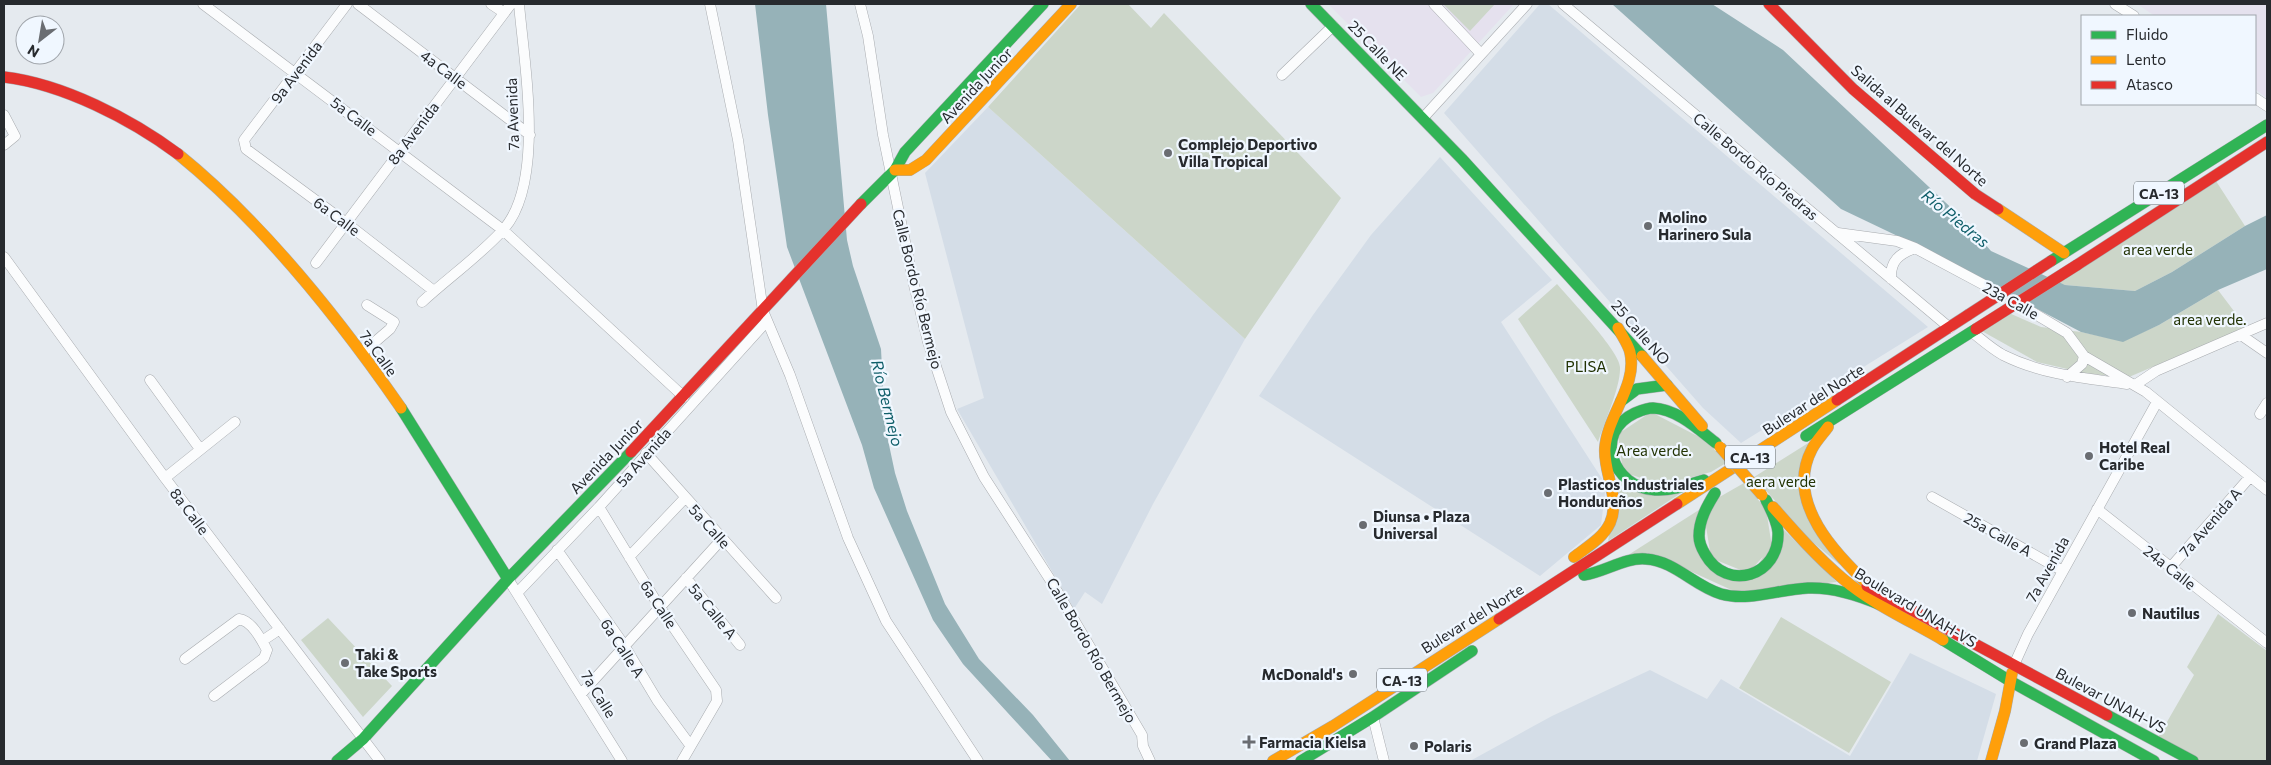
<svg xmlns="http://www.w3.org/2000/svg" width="2271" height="765" font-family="Commissioner,sans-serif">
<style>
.commercial{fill:#e5e1ee}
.built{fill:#d4dde7}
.green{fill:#ccd6c9}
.water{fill:#96b2b8}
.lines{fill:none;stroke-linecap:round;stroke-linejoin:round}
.street-casing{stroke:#a8abaf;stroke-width:11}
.fast-casing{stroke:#a8abaf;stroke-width:12}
.slow-casing{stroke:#a8abaf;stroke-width:12}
.jam-casing{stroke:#a8abaf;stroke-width:12}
.street{stroke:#fbfcfd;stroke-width:10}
.fast{stroke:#30b455;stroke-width:11}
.slow{stroke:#ff9f0a;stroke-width:11}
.jam{stroke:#e5322d;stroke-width:11}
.slow-bridge-casing{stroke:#a8abaf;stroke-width:12;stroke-linecap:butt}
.jam-bridge-casing{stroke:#a8abaf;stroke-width:12;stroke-linecap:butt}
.slow-bridge{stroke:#ff9f0a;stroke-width:11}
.jam-bridge{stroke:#e5322d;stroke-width:11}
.poi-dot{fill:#6a6d72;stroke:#f0f7ff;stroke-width:2}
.labels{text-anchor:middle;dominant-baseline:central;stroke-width:4.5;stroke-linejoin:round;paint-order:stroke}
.shield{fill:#f0f7ff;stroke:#63686d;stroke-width:1}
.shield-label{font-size:14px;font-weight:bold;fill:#272a2e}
.street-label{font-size:15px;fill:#272a2e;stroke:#f0f7ff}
.poi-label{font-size:15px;font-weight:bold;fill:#272a2e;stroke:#f0f7ff;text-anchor:start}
.park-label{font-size:15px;fill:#223304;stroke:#f0f7ff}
.water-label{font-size:16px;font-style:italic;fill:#105f6a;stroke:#f0f7ff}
</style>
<rect width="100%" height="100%" fill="#e5eaef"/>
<path class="commercial" d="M1328,4h186l-81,89 -12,4z
M2137,4h130v94l-12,-9v-73h-100z"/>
<path class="built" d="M1540,4h8l380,323 -187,116 -38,-35 -259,-295z
M988,107l257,232 -92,165 -51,100 -17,-12 -11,17 -117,-200 27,-11 -59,-225z
M1440,157l112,123 -51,42 105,163 -5,40 -61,51 -281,-180 54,-81 58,-80z
M1910,653l86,41 -19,67h-507l82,-45 98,-46 57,29 14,-20 129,77z"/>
<path class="green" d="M1081,4h47l23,24 13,-15 177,185 -96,141 -257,-232z
M1443,4h52l-25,27z
M2216,181l29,45 -73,46 -37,19 -70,-6 -9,-3z
M1557,284c13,15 63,68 63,83 1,19 -16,56 -22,75l-80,-123z
M2218,290l28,37 -117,50 -40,-3 -52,-12 -57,-32 29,-17 32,14 40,5 42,9 36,-16z
M1651,412l56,29 19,22 -15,9 -49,13 -39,-13 -5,-38z
M1813,440l-14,41 41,84 -32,-27 -54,-61z
M1619,477l71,10 -82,54z
M1744,483l22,26 6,38 -24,26 -37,-15 -6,-38 11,-21z
M1702,508l-2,46 50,26 30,-54 57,56 -101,10 -68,-31 -54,3z
M2218,614l49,37v110h-74l-37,-20 38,-66 -7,-8z
M1781,617l110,65 -42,71 -110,-65z
M328,618l64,68 -29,31 -62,-77z"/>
<path class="water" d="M755,4h71l21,236 6,26 28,83 4,77 10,47 12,38 38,93 34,55 54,56 37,46h-18l-89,-97 -30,-44 -59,-132 -12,-43 -75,-198 -19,-132z
M1612,4h100l71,46 178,167 30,34 74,34 70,6 37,-19 73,-46 22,-11v54l-49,21 -59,35 -36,17 -42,-10 -173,-91 -67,-32z"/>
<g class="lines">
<g class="street-casing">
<path id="street" d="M203,4l300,226 181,167
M347,4l-103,136 2,9 99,73 89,69
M358,4l172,131
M491,4l12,8
M710,4l28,136 25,171 27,64 58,163 38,83 92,140
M860,4l8,32 15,99 31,150 14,57 23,70 33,65 67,104 91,154 1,11 7,15
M1434,4l47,50
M1563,4l387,324
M2115,4l19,12
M1282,75l51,-49
M2255,98l12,8
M4,115l11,21 -11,9
M1423,118l104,-114
M1838,233l59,8 18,7
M4,257l161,221 215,283
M316,263l195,-259
M1891,279c-1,-18 8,-25 24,-31l88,47
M422,302c26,-24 56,-45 80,-71 44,-46 22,-168 17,-227
M2015,302l52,31 17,23 62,36 121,98
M1972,332c10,8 20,17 31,23 40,20 81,23 124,29
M2241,335l26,18
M362,353l28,-24 4,-7 -27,-17
M2067,377l15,-13 2,-8
M150,380l50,69
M2135,385l21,-14 111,-48
M2260,414l7,-11
M646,453l130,145
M165,478l70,-56
M1932,497l131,74
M599,507l60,99 57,84 1,11 -35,60
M2097,509l170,134
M557,550l67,95 33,55 33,45
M629,557l56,-59
M2170,568l80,-91
M686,578l54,67
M508,579l114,182
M518,592l81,-85 168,-186
M262,641l18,-12
M185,659l54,-40c13,2 22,20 28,31l-3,8 -50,38
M2014,665l14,-31 129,-232
M581,694l141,-155
M1373,717l11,44"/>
</g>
<g class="fast-casing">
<path id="fast" d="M1311,4l151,155 180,197
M861,204l34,-34 10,-18 138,-148
M2051,261l216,-136
M1621,401l16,-12 30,-4
M401,408l107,171
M1806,436l170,-107
M1704,480c-16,5 -32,11 -49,10 -42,-2 -63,-57 -20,-77 5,-2 12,-5 18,-5 24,1 45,21 63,35
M1715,493c-8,13 -16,27 -16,43 0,6 3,13 6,18 22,39 75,22 73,-22 -1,-11 -7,-22 -12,-32
M1584,575c21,-3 41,-18 62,-16 29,2 48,27 75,35 28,8 59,-5 87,-6 25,-1 50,7 73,17
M1943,640l67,41 144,80
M2107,715l86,46
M337,761l26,-22 145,-160 123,-127
M1301,761l72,-44 99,-66"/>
</g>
<g class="slow-casing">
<path id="slow" d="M178,154c84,68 162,166 223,254
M895,170h15l16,-10 145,-156
M1998,209l66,44
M1642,356l60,70
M1828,427c-5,7 -12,14 -16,22 -28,53 24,106 60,139
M1677,504l160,-104
M1773,507c22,25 44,50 69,71 30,26 67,42 101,62
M1574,557c13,-10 29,-19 36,-34 11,-25 -7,-50 -5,-75 2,-32 33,-63 25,-96 -2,-8 -8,-16 -12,-24
M1273,761l60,-35 166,-107
M1991,761l14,-50 7,-38"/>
</g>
<g class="jam-casing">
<path id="jam" d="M1769,4l84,85 122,105 23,15
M4,77c59,7 127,42 174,77
M2077,265l190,-123
M1837,400l131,-85
M631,452l230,-248
M1867,586l240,129
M1499,619l178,-115"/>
</g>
<use href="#street" class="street"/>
<use href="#fast" class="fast"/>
<use href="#slow" class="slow"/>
<use href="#jam" class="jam"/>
<g class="slow-bridge-casing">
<path id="slow-bridge" d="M1720,447l42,48"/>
</g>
<g class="jam-bridge-casing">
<path id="jam-bridge" d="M1968,315l83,-54
M1976,329l101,-64"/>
</g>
<use href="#slow-bridge" class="slow-bridge"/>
<use href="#jam-bridge" class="jam-bridge"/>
</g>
<g class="poi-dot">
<circle cx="1168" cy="153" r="5"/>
<circle cx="1648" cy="226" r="5"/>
<circle cx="2089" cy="456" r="5"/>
<circle cx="1548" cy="493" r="5"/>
<circle cx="1363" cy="525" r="5"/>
<circle cx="2132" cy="613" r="5"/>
<circle cx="345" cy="663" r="5"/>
<circle cx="1353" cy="674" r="5"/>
<path d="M1246.5 734.5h5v5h5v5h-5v5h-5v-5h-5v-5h5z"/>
<circle cx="2024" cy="743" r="5"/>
<circle cx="1414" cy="746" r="5"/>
</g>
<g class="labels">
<g class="shield">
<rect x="2134" y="181.5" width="50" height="23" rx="4"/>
<rect x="1725" y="445.5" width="50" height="23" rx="4"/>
<rect x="1377" y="668.5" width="50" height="23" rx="4"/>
</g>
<g class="shield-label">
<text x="2159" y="193">CA-13</text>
<text x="1750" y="457">CA-13</text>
<text x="1402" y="680">CA-13</text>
</g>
<g class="street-label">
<text transform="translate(1378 50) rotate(46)">25 Calle NE</text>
<text transform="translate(444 69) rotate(37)">4a Calle</text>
<text transform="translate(296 72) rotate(-53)">9a Avenida</text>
<text transform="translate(976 85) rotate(-47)">Avenida Junior</text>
<text transform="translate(512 114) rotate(-92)">7a Avenida</text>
<text transform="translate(354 116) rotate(37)">5a Calle</text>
<text transform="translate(1920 125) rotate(41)">Salida al Bulevar del Norte</text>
<text transform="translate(413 133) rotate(-53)">8a Avenida</text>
<text transform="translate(1756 166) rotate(40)">Calle Bordo Río Piedras</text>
<text transform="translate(337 216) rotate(37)">6a Calle</text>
<text transform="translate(918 289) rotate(76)">Calle Bordo Río Bermejo</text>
<text transform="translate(2011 300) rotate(29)">23a Calle</text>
<text transform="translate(1641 332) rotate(49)">25 Calle NO</text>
<text transform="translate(379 353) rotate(54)">7a Calle</text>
<text transform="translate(1813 399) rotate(-33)">Bulevar del Norte</text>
<text transform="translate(606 456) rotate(-46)">Avenida Junior</text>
<text transform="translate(643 457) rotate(-48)">5a Avenida</text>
<text transform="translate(190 511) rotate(53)">8a Calle</text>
<text transform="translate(2210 522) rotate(-49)">7a Avenida A</text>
<text transform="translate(710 526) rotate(48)">5a Calle</text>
<text transform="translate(1998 534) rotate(29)">25a Calle A</text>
<text transform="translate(2170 567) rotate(38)">24a Calle</text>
<text transform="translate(2047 569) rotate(-61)">7a Avenida</text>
<text transform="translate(659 604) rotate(57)">6a Calle</text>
<text transform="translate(1916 607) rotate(31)">Boulevard UNAH-VS</text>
<text transform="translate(713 611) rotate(51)">5a Calle A</text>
<text transform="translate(1472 618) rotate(-32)">Bulevar del Norte</text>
<text transform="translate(623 648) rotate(57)">6a Calle A</text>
<text transform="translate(1092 650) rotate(60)">Calle Bordo Río Bermejo</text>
<text transform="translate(599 694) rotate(58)">7a Calle</text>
<text transform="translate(2111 700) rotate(28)">Bulevar UNAH-VS</text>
</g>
<g class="poi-label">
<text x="1178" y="144">Complejo Deportivo<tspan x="1178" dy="17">Villa Tropical</tspan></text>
<text x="1658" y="217">Molino<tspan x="1658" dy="17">Harinero Sula</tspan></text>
<text x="2099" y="447">Hotel Real<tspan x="2099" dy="17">Caribe</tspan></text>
<text x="1558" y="484">Plasticos Industriales<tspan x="1558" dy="17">Hondureños</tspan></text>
<text x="1373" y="516">Diunsa • Plaza<tspan x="1373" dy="17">Universal</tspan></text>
<text x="2142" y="613">Nautilus</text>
<text x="355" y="654">Taki &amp;<tspan x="355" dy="17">Take Sports</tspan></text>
<text x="1343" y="674" text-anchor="end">McDonald's</text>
<text x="1259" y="742">Farmacia Kielsa</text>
<text x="2034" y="743">Grand Plaza</text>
<text x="1424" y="746">Polaris</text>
</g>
<g class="park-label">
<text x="2158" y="249">area verde</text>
<text x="2210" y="319">area verde.</text>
<text x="1586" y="366">PLISA</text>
<text x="1654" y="450">Area verde.</text>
<text x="1781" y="481">aera verde</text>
</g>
<g class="water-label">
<text transform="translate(1956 218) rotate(39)">Río Piedras</text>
<text transform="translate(888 403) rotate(76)">Río Bermejo</text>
</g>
</g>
<rect width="2271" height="765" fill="none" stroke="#272a2e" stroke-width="10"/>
<rect x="2081" y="15" width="175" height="90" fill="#f0f7ff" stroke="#a0a5ab"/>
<rect x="2091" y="31" width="25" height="8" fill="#30b455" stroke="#a0a5ab"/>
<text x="2126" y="40" font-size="15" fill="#272a2e">Fluido</text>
<rect x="2091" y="56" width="25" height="8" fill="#ff9f0a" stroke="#a0a5ab"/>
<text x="2126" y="65" font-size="15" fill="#272a2e">Lento</text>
<rect x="2091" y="81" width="25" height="8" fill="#e5322d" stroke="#a0a5ab"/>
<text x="2126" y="90" font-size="15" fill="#272a2e">Atasco</text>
<g transform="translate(40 40) rotate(211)"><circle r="24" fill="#f0f7ff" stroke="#a0a5ab"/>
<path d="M0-4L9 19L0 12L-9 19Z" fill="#6a6d72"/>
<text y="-8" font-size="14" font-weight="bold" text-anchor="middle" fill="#272a2e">N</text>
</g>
</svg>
